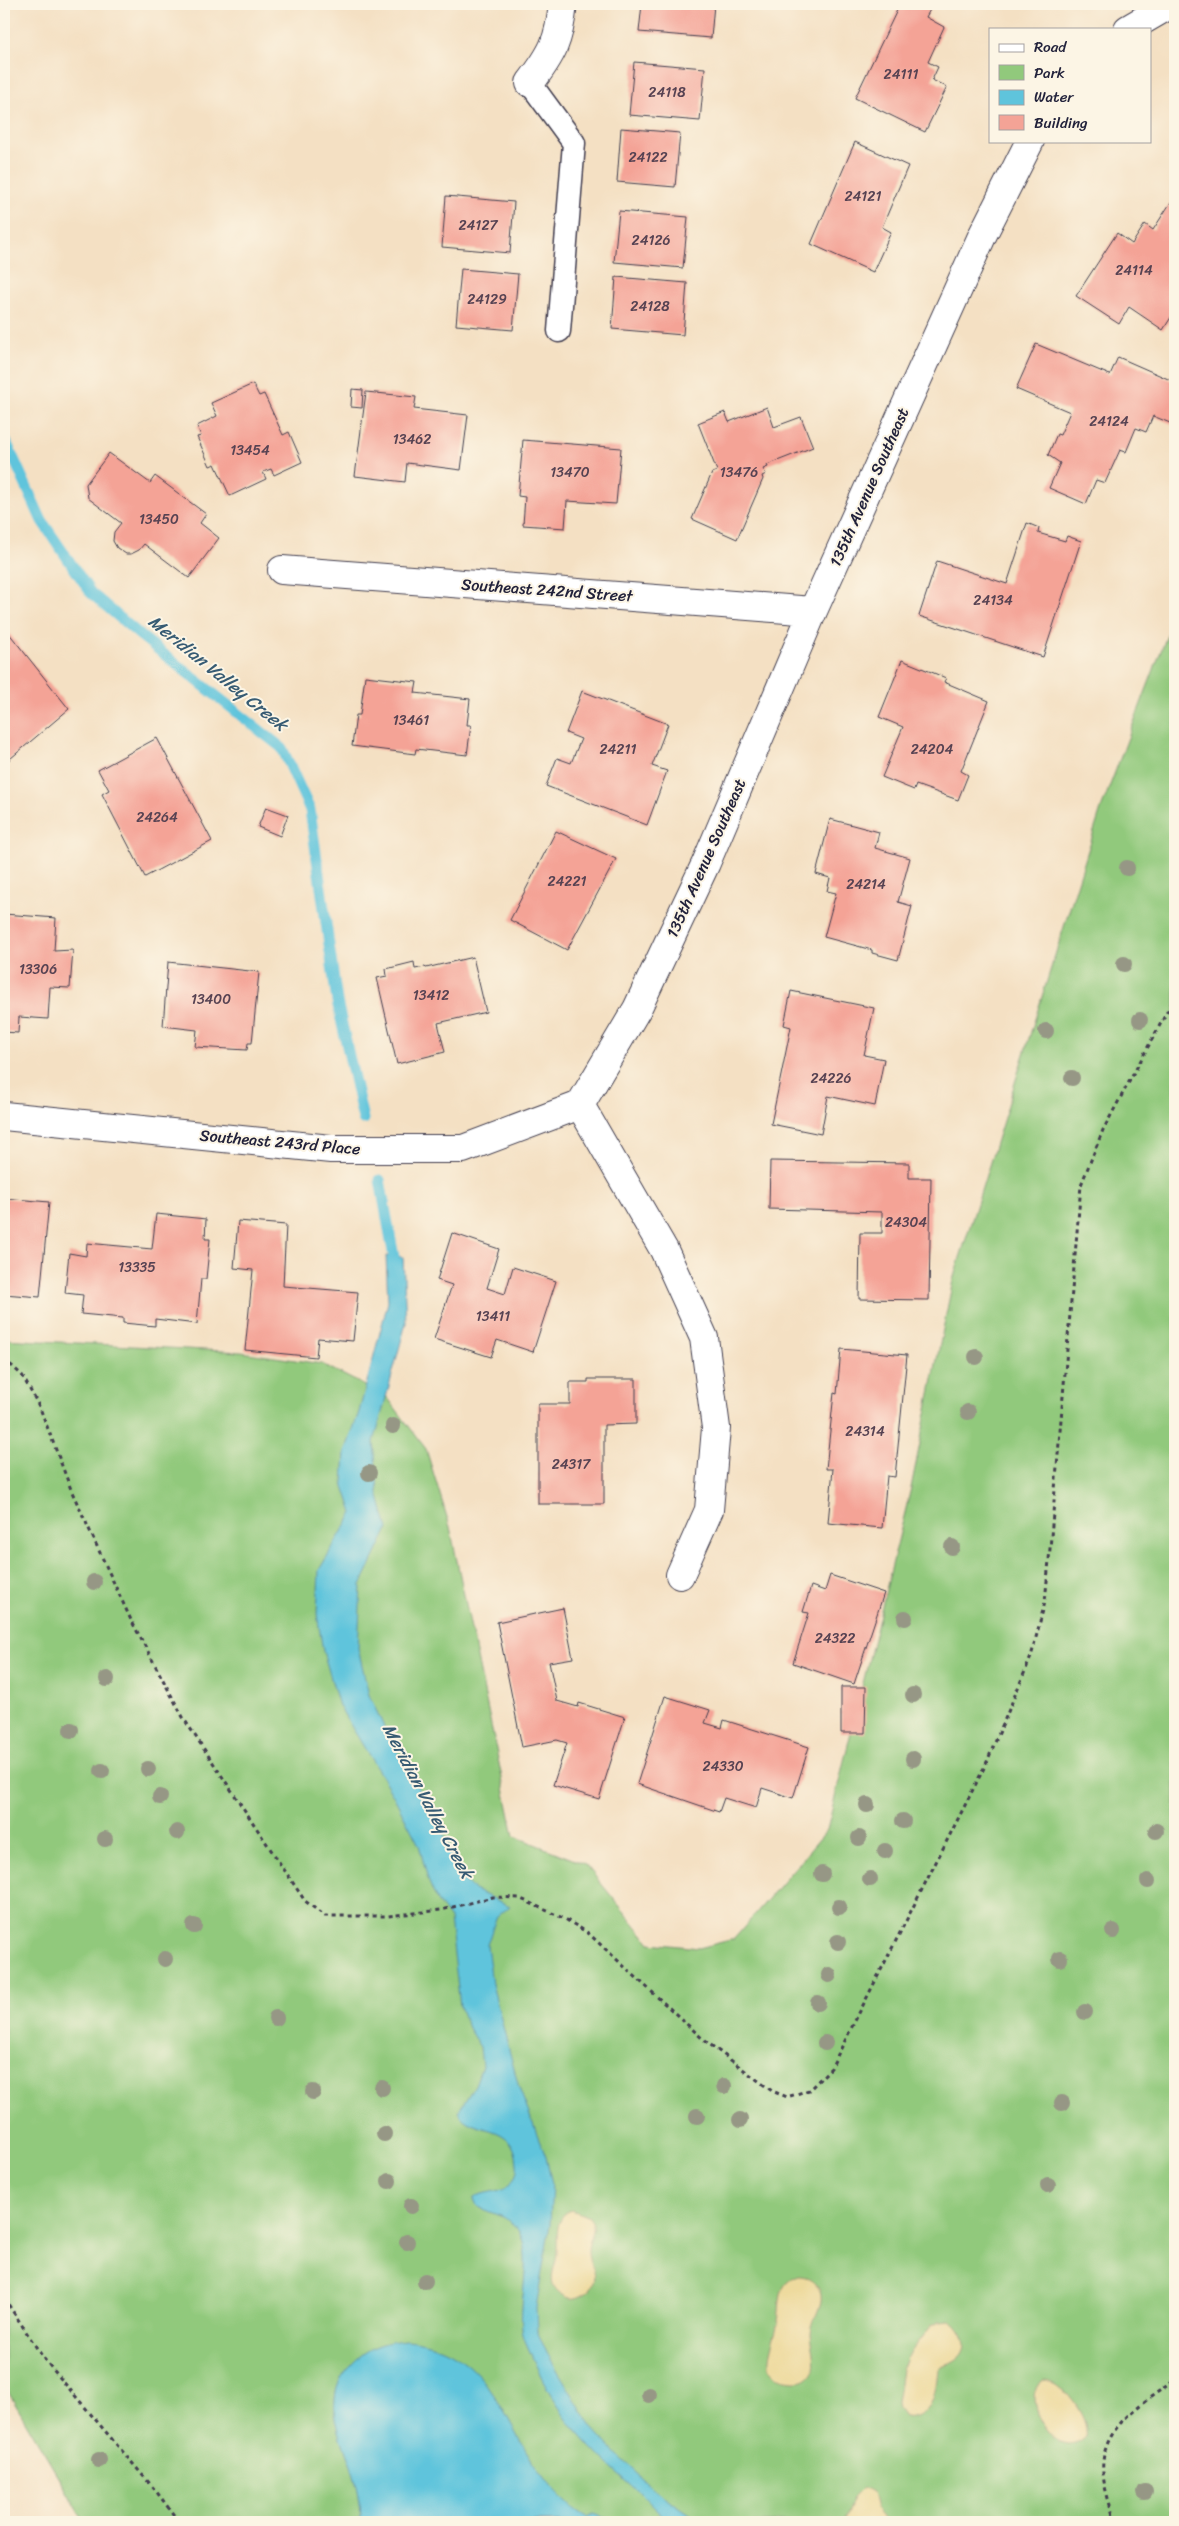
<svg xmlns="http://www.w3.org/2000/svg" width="1179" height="2526" font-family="Sriracha,sans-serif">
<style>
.green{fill:#91c97c;stroke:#5a765c}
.sand{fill:#eeda9e;stroke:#887e6c}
.water{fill:#5fc4dc;stroke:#40738c}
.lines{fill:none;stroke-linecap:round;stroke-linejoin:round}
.stream{stroke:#5fc4dc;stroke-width:11}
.building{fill:#f4a396}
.lane-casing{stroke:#423e4f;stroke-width:25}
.street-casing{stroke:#423e4f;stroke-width:30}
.path{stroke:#423e4f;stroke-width:3;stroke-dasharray:4 4;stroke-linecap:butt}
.lane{stroke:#fff;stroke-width:22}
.street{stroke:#fff;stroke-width:28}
.tree{fill:#969785}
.labels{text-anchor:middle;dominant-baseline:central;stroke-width:4;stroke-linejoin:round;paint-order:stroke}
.number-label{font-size:14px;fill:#564252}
.street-label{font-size:16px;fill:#22223b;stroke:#fcf5e5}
.water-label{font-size:18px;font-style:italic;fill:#375b73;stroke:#fcf5e5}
</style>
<rect width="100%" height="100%" fill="#fcf5e5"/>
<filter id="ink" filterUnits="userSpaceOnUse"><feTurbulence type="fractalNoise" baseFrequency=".02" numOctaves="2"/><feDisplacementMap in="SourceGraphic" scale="10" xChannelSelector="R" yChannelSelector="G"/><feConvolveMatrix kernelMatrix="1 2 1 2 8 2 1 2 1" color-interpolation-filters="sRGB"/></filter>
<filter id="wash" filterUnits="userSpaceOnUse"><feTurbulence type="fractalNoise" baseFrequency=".0096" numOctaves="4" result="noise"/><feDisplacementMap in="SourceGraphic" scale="20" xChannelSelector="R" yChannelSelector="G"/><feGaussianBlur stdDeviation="1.12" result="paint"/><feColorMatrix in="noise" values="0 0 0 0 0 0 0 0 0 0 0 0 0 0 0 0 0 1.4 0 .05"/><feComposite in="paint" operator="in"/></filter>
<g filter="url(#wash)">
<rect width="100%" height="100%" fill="#f4e0c3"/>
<path class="green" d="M1175,614v1908h-1090l-81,-137v-1046l237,13 81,12 65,33 39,52 24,78 64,309 71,28 65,79 49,5 35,-9 93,-109 84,-342 42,-208 148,-471z"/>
<path class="sand" d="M572,2210l17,7c10,12 -1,21 -1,34 0,17 13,23 0,41 -9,6 -16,9 -25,3 -20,-12 -6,-27 -6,-45 1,-14 -3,-35 15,-40z
M798,2276c7,0 13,2 17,7 16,17 -4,33 -4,51 1,12 5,23 3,35 -4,8 -9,12 -18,12 -42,-1 -24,-32 -19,-55 5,-19 -3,-42 21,-50z
M951,2320c14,11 22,32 1,42 -5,3 -10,2 -14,7 -2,17 -3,42 -22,49l-12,-1 -6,-8 -1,-7 5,-32 5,-13 25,-32 7,-4z
M1043,2380c19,-1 47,39 43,56 -7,7 -16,10 -26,6 -17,-13 -36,-43 -17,-62z
M863,2488l9,5 4,16 11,13h-44l10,-24z"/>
<path class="water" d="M386,1256l17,1 3,66 -32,119 4,51 10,36 -27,56 -3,63 11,47 16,34 69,123 6,24 14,14 36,16 -14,12 -9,27 5,39 27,104 27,69 6,27 -2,40 -14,84 1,23 10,22 45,74 30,33 34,31 46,31c-8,0 -19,3 -27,0 -13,-4 -25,-20 -35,-29 -47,-41 -81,-74 -106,-132 -4,-10 -11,-22 -12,-32 -3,-29 10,-68 -2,-95 -8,-18 -28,-19 -43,-28l-3,-7c10,-9 25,-5 35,-14 6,-5 9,-14 8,-21 -2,-45 -46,-27 -59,-52l17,-27 7,-19 -2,-19 -12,-19 -8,-22 -10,-87 -13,-18 -9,-21 -9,-35 -26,-50 -54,-89 -16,-55 -6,-37 2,-44 34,-57 -10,-30 2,-31 14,-40 29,-110z
M406,2340c96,9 97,101 155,157 9,8 15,17 27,20l7,-4 26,9h-260c0,-19 -3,-37 -10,-56 -12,-34 -30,-72 1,-102 16,-17 31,-22 54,-24z"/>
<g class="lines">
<path class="stream" d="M4,437l38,84 49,72 50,43 141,112 28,62 27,191 26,118
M380,1180l14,77v15"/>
</g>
<g id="blocks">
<path class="building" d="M642,4h72l-3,34 -72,-6z
M900,4h33l-7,13 18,10 -16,35 10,5 -6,13 15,7 -22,45 -70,-34z
M634,62l71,6 -5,53 -71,-6z
M621,128l59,5 -5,54 -58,-5z
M855,142l53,24 -26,61 9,5 -18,40 -62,-28z
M446,196l68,6 -4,51 -68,-6z
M1171,202l4,3v106l-12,19 -34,-23 -10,17 -43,-28 41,-63 15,11 13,-20 8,6z
M619,211l69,6 -5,51 -69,-6z
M461,269l57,5 -5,56 -57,-5z
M616,277l71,6 -4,52 -71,-6z
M1036,344l74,31 8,-18 57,25v43l-22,-9 -7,16 -10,-4 -10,24 -6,-2 -15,33 -9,-3 -10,24 -37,-16 11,-25 -12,-8 9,-21 3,1 10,-23 -54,-23z
M253,384l6,12 5,-2 19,41 6,-3 13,30 -28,13 -3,-6 -8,3 3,7 -36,17 -15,-32 -5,2 -13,-29 4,-1 -4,-10 20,-10 -6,-13z
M352,389l11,1 -1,18 -11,-1z
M366,392l50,5 -2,12 54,6 -7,55 -54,-7 -2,19 -50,-6z
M767,407l7,20 27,-10 12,30 -46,18 1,2 -5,2 3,5 -4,2 1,3 -26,60 -45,-20 20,-46 5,-2 -19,-48 27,-11 4,10z
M523,440l98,8 -5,56 -49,-3 -2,27 -42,-3 2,-28 -7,-1z
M109,453l41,30 5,-7 51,38 -6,9 19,15 -30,40 -45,-34 -5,6 -8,4h-5l-9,-6 -4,-7 1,-9 7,-9 -33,-25 -2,-14z
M1027,523l12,5 -1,5 27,8 2,-5 14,5 -38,116 -124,-41 18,-55 70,23z
M8,632l61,77 -65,55v-129z
M902,660l44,18 -2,4 45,19 -28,70 7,4 -10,25 -42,-15 -2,5 -32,-13 21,-50 -24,-10z
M365,676l52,6 -2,11 55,6 -3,26h4l-4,30 -51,-6 -1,5 -63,-8 4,-31h4z
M582,691l86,33 -16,42 15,5 -20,54 -101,-39 11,-28 14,5 10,-24 -15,-6z
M157,738l55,103 -67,36 -43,-83 7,-4 -11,-20z
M266,807l22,8 -8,21 -22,-9z
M830,819l49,13 -4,16 35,10 -12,44 14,4 -14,54 -26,-7v-3l-48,-13 12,-44 -9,-2 3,-13 -14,-4z
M556,831l60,28 -49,91 -57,-30z
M4,914l52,4 -2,33 19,-1 -3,38 -20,-1 -2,32 -29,-2 -1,16 -14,-1z
M473,957l13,55 -48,11 7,29 -48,12 -20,-86 10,-2 -1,-7 28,-7 1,7 10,-2 1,1z
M168,962l91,10 -7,71h-4l-1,7 -52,-3 2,-17 -34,-4z
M791,991l83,17 -10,47 20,4 -9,47 -47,-10 -7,38 -50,-10 20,-97 -7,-2z
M770,1161l139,2v15h22l-2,122 -70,-1 1,-66h22v-21l-113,-3z
M4,1198l45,4 -9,95 -36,-3z
M156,1214l50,5 -1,20h5l-4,40h-5l-4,45 -42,-5v7l-32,-3v-5l-42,-4 2,-19 -18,-2 4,-40 17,3 1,-13 65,6z
M238,1221l48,4 -3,61 75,6 -5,49 -35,-3 -2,19 -71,-7 8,-80 -19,-2z
M452,1233l47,16 -12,39 18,6 8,-27 43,14 -23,71 -36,-12 -6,17 -57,-18 18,-54 -15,-5z
M841,1349l66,6 -12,122 -8,-1 -5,52 -54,-5 5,-54h-7l8,-76 3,1z
M588,1379h48v45l-32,1v79h-66v-100h32v-22h18z
M830,1575l54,18 -30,91 -61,-21 16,-50 -6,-1 8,-26 14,5z
M563,1608l10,50 -24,4 8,39 21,6 1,-4 46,14 -26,82 -46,-14 14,-42 -10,-3 -35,7 -25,-125z
M841,1687h25l-1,46h-24z
M665,1696l45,14 -5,13 17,5 2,-8 85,27 -16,51 -31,-10 -6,20 -32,-10 -5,14 -82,-28z"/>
</g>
</g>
<g filter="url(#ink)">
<use href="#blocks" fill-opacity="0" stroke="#423e4f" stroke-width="1"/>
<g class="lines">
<g class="lane-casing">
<path id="lane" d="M530,83l44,60 -15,188"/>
</g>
<g class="street-casing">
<path id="street" d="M1128,29l43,-25
M530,83c23,-30 29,-42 33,-79
M282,570l531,41
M580,1105l57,-96 69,-146 107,-252 170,-377 47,-93
M580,1105l84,145 40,88 12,90 -7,82 -29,65
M4,1116l327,33h132l117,-44"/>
</g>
<path class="path" d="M4,1359l18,16 18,33 32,84 59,128 53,99 121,182 20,15h63l53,-6 52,-13 26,1 46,21 23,14 116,107 68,51 15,6 22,-7 22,-22 155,-304 45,-107 14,-55 4,-42 32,-375 22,-55 72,-133
M4,2298l40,61 112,132 23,31
M1115,2522c-4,-15 -11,-33 -12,-49 -4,-46 40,-70 72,-93"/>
<use href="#lane" class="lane"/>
<use href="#street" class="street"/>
</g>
<g class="tree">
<circle cx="1127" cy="868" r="8"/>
<circle cx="1124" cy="964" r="8"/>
<circle cx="1140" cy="1020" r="8"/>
<circle cx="1046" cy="1031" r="8"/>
<circle cx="1072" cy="1078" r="8"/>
<circle cx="976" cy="1357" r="8"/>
<circle cx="968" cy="1412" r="8"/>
<circle cx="393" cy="1426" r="8"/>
<circle cx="369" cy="1473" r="8"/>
<circle cx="952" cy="1547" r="8"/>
<circle cx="94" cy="1582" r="8"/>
<circle cx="905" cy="1618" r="8"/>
<circle cx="107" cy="1679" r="8"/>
<circle cx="913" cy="1695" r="8"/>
<circle cx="71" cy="1730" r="8"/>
<circle cx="913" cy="1759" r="8"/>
<circle cx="148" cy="1769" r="8"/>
<circle cx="102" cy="1771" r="8"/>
<circle cx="160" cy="1797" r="8"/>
<circle cx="867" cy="1805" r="8"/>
<circle cx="903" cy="1821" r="8"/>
<circle cx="1156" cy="1831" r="8"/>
<circle cx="177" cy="1832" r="8"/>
<circle cx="859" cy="1838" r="8"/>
<circle cx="105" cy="1839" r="8"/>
<circle cx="885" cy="1851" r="8"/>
<circle cx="822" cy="1874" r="8"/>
<circle cx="870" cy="1879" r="8"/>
<circle cx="1148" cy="1881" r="8"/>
<circle cx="839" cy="1907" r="8"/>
<circle cx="194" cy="1926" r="8"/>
<circle cx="1113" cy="1931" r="8"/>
<circle cx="838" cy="1942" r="8"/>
<circle cx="165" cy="1959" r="8"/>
<circle cx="1060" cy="1959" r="8"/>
<circle cx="829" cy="1975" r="8"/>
<circle cx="818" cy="2003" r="8"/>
<circle cx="1085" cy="2012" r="8"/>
<circle cx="276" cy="2018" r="8"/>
<circle cx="825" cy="2043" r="8"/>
<circle cx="724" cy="2086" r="8"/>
<circle cx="382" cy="2088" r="8"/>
<circle cx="313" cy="2092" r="8"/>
<circle cx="1062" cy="2103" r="8"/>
<circle cx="697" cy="2116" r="8"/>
<circle cx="740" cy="2120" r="8"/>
<circle cx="384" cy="2134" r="8"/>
<circle cx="389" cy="2181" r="8"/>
<circle cx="1048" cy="2185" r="8"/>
<circle cx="411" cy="2206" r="8"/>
<circle cx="407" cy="2242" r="8"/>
<circle cx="425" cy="2281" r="8"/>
<circle cx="649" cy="2395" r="8"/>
<circle cx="99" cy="2460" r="8"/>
<circle cx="1145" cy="2492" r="8"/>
</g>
</g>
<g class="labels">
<g class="number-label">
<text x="901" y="74">24111</text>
<text x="667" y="92">24118</text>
<text x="648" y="157">24122</text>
<text x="863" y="196">24121</text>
<text x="478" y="225">24127</text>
<text x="651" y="240">24126</text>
<text x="1134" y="270">24114</text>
<text x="487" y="299">24129</text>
<text x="650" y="306">24128</text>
<text x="1109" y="421">24124</text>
<text x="412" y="439">13462</text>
<text x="250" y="450">13454</text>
<text x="570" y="472">13470</text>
<text x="739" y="472">13476</text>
<text x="159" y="519">13450</text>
<text x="993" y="600">24134</text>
<text x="411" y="720">13461</text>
<text x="618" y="749">24211</text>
<text x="932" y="749">24204</text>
<text x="157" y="817">24264</text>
<text x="567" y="881">24221</text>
<text x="866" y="884">24214</text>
<text x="38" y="969">13306</text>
<text x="431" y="995">13412</text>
<text x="211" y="999">13400</text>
<text x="831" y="1078">24226</text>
<text x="906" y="1222">24304</text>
<text x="137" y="1267">13335</text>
<text x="493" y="1316">13411</text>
<text x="865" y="1431">24314</text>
<text x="571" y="1464">24317</text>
<text x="835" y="1638">24322</text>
<text x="723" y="1766">24330</text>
</g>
<g class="street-label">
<text transform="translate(869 487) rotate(-66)">135th Avenue Southeast</text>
<text transform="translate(547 590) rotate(4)">Southeast 242nd Street</text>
<text transform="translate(706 858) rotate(-66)">135th Avenue Southeast</text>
<text transform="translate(280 1142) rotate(5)">Southeast 243rd Place</text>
</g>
<g class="water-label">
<text transform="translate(218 673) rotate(39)">Meridian Valley Creek</text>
<text transform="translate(428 1801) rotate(62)">Meridian Valley Creek</text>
</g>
</g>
<rect width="1179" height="2526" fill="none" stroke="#fcf5e5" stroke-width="20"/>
<rect x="989" y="28" width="162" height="115" fill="#fcf5e5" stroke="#a5a1a1"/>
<rect x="999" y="44" width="25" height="8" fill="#ffffff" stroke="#a5a1a1"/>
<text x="1034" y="52" font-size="15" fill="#22223b">Road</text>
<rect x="999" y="65" width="25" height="15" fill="#91c97c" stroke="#a5a1a1"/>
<text x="1034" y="78" font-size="15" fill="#22223b">Park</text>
<rect x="999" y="90" width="25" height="15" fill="#5fc4dc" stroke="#a5a1a1"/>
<text x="1034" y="102" font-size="15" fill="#22223b">Water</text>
<rect x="999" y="115" width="25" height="15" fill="#f4a396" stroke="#a5a1a1"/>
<text x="1034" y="128" font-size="15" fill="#22223b">Building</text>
</svg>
